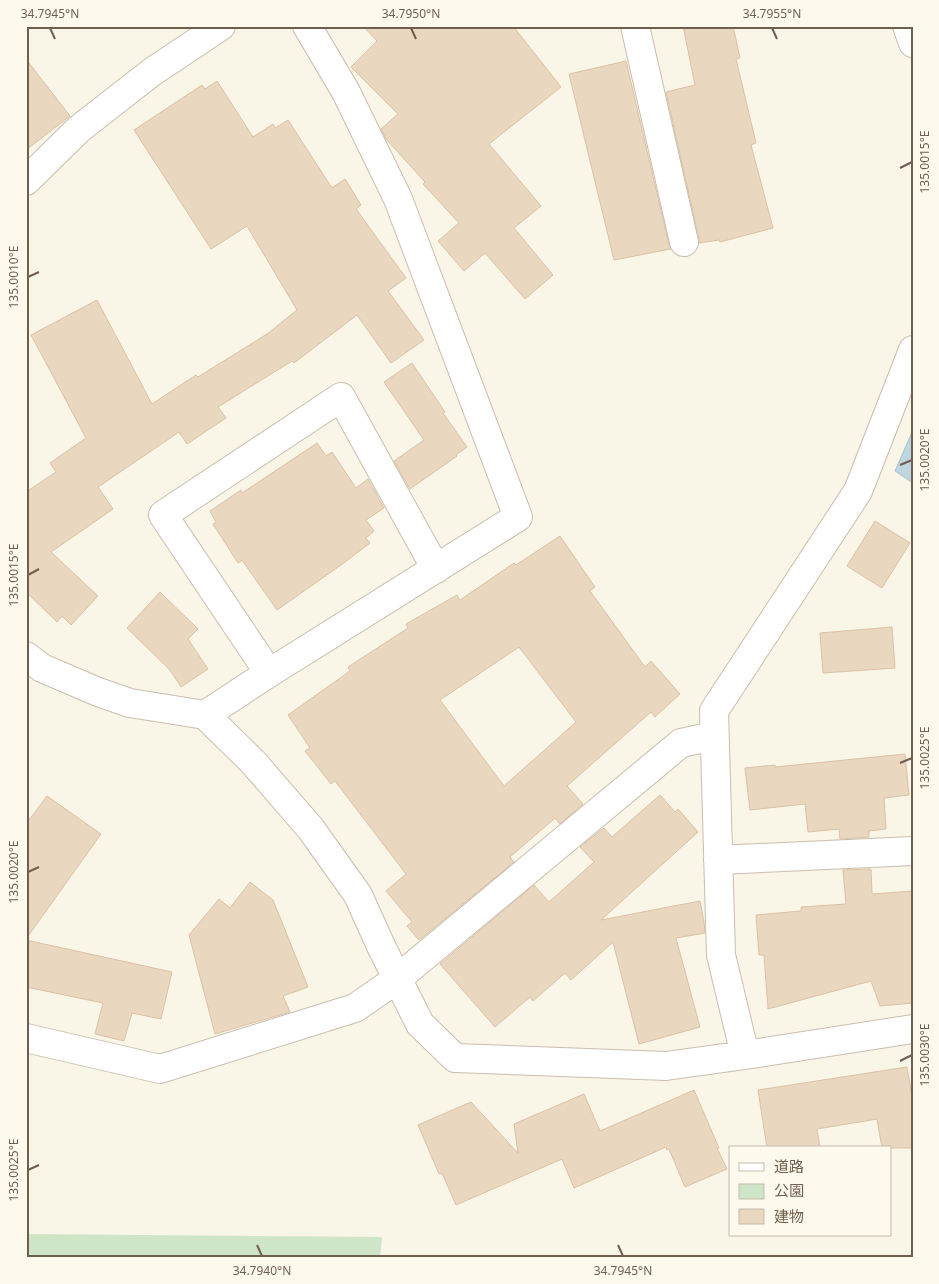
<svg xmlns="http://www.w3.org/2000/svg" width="939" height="1284" font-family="'Noto Sans','Noto Sans JP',sans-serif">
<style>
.green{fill:#cfe5c7}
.water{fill:#bed6e0;stroke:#a6c3d1}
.building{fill:#e9d7c0;stroke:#dcc2a5;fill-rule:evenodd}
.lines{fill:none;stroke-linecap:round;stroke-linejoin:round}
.minor-casing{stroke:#cabeae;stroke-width:30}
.minor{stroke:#fff;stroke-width:28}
.rail{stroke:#b9a7c2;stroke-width:4;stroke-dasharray:8 5;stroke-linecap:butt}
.ticks{fill:none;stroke:#705f4f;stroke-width:2}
.neatline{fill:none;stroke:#705f4f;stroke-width:2}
.ticks-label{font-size:12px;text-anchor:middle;fill:#705f4f}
</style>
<rect width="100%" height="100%" fill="#f9f5e7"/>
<path class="green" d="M26,1234l356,3 -2,21h-354z"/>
<path class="water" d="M913,430v53l-18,-12z"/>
<path class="building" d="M363,26h150l48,61 -72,57 52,62 -27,22 39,47 -28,24 -40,-46 -21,18 -26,-30 21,-18 -36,-39 2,-2 -39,-43 -5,-10 17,-15 -47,-47 26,-26z
M683,26h50l7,32 -4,1 20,84 -5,2 22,83 -53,14 -1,-2 -20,3v-4l-33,-147 29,-7z
M26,59l44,57 -44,34z
M626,61l43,184 2,4 -57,11 -45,-186z
M217,81l36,56 20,-13 2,4 13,-8 44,68 13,-9 16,26 -5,4 50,69 -18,13 36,49 -33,23 -34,-48 -63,48 -2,-2 -74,46 8,11 -39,26 -8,-12 -81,55 15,22 -62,43 47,44 -27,29 -9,-9 -5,6 -31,-30v-100l30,-20 -6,-9 36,-25 -55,-103 66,-35 55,104 44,-29 2,2 69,-43 30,-24 -50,-84 -36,23 -77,-119 68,-45 3,4z
M412,363l33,49 -2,1 24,34 -11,8 1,1 -47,33 -16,-28 30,-21 -40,-58z
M317,443l9,13 6,-4 24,36 12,-9 16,29 -18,12 8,11 -8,7 4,5 -29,22 -64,45 -35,-50 -4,3 -25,-39 3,-2 -6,-11 31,-21 1,3z
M875,521l35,22 -28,45 -35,-22z
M560,536l35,51 -5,4 55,76 6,-6 29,33 -25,23 -4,-5 -84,74 16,18 -23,20 -5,-6 -45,39 4,5 -95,78 -12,-14 5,-4 -26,-31 20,-17 -71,-93 -4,3 -26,-33 5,-3 -22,-33 62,-44 -2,-4 60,-39 -2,-4 51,-29 3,5 54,-37 2,2zM519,647l57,75 -72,64 -64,-86z
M160,592l38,37 -10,10 20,30 -27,18 -11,-17 -43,-42z
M892,627l3,41 -72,5 -3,-40z
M905,754l4,41 -25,3 2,31 -17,2v6l-29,2 -1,-10 -31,3 -3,-28 -55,6 -5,-42 30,-3v2z
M660,795l15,17 3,-3 20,23 -97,88 99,-19 4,21 1,11 -29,5 24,89 -61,17 -26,-102 -42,38 -6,-7 -32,28 -3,-4 -35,30 -55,-63 94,-79 15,17 45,-40 -14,-15 24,-19 8,9z
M47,796l54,38 -75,105v-115z
M871,869l1,25 41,-3v112l-33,3 -9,-25 -103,28 -4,-54h-5l-3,-40 45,-4v-4l45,-3 -3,-34z
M250,882l23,18 35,87 -25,9 7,16 -75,22 -26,-99 30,-36 11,9z
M26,940l146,32 -11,47 -29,-6 -8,28 -29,-7 8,-31 -77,-16z
M907,1067l6,36v45h-31l-5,-29 -60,10 3,19h-53l-9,-58z
M694,1090l25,58h-2l10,21 -42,18 -16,-38 -2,1 -1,-3 -92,41 -12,-29 -106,46 -14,-32 -3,1 -21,-49 53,-23 47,51 -4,-29 70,-30 16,37z"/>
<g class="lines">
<g class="minor-casing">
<path id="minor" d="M635,26l49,216
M907,26l6,17
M26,181l53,-52 73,-57 69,-46
M26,656l16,12 56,24 32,11 75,12 64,-42 249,-156 -120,-318 -52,-107 -39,-66
M269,673l-106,-158 178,-118 95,172
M205,715l48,47 58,67 47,66 23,51 39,78 35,34 211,8 79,-11 168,-26
M718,860l195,-9
M26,1038l134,31 195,-61 42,-29 284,-236 33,-7
M745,1055l-24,-100 -7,-244 144,-220 55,-141"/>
</g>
<use href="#minor" class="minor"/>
<path class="rail" d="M912,1258l1,-1"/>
</g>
<path class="ticks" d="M50,28l5,11M411,28l5,11M772,28l5,11M900,168l12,-6M28,277l11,-5M900,465l12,-5M28,575l11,-6M900,763l12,-5M28,872l11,-5M900,1061l12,-6M28,1170l11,-5M257,1245l5,11M618,1245l5,11"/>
<rect width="939" height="1284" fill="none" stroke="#fdf9ed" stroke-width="55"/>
<rect x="729" y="1146" width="162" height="90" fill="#fdf9ed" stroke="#c5bbae"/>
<rect x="739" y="1163" width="25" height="8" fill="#ffffff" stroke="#c5bbae"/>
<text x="774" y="1172" font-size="15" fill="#705f4f">道路</text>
<rect x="739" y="1184" width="25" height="15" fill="#cfe5c7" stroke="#c5bbae"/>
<text x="774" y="1196" font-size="15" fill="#705f4f">公園</text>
<rect x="739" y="1209" width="25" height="15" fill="#e9d7c0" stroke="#c5bbae"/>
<text x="774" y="1222" font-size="15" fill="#705f4f">建物</text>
<rect x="28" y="28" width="884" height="1228" class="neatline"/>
<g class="ticks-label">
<text x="50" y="18">34.7945°N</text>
<text x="411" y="18">34.7950°N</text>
<text x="772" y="18">34.7955°N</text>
<text transform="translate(925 162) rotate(-90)" y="4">135.0015°E</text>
<text transform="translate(14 277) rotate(-90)" y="4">135.0010°E</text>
<text transform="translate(925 460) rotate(-90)" y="4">135.0020°E</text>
<text transform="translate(14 575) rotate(-90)" y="4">135.0015°E</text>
<text transform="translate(925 758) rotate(-90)" y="4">135.0025°E</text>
<text transform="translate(14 872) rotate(-90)" y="4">135.0020°E</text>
<text transform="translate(925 1055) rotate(-90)" y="4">135.0030°E</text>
<text transform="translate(14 1170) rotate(-90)" y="4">135.0025°E</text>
<text x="262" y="1275">34.7940°N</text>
<text x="623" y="1275">34.7945°N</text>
</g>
</svg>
